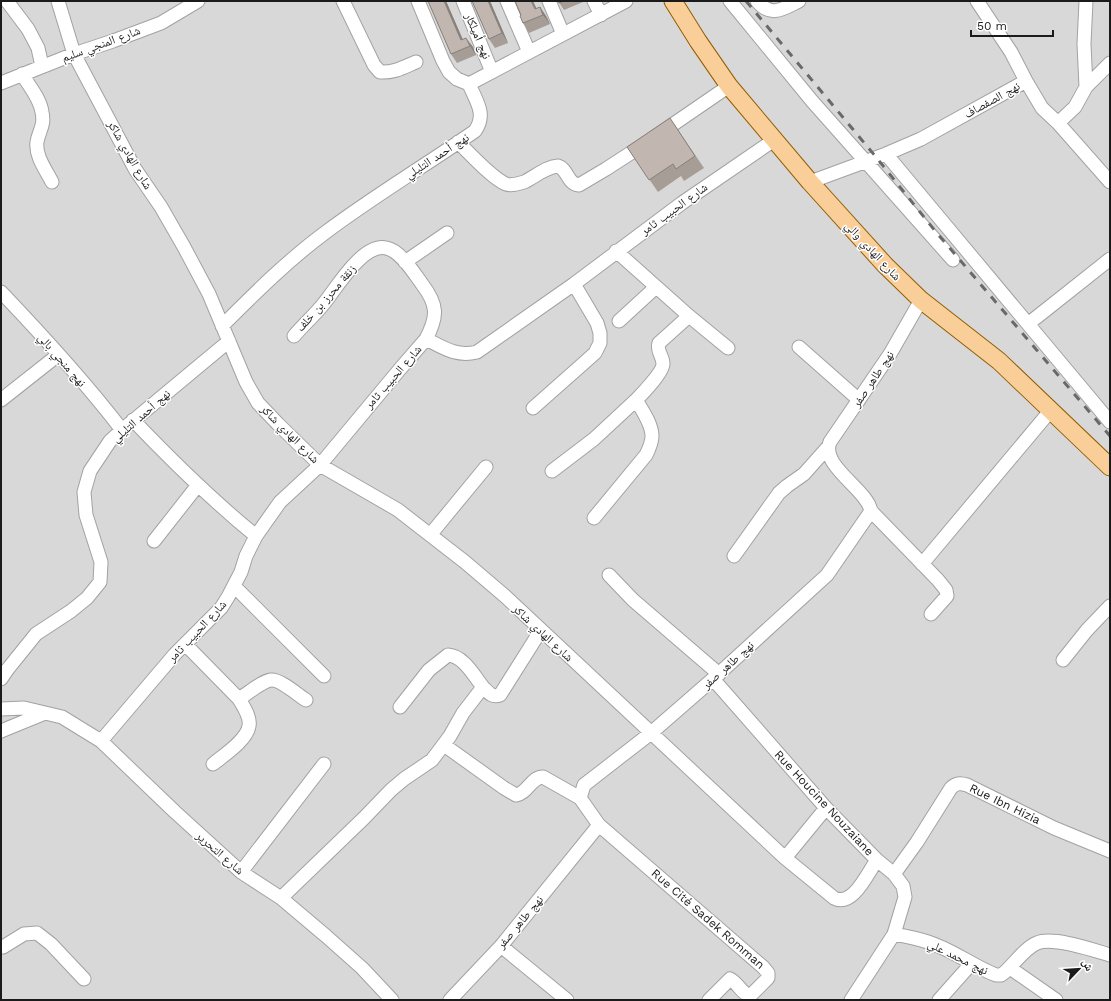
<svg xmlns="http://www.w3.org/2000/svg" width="1111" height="1001" font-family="'Work Sans','Noto Naskh Arabic',sans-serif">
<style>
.residential{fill:#d9d8d8}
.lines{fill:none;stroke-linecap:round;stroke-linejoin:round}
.minor-casing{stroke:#a2a2a2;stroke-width:15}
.major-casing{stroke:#905e02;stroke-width:19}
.minor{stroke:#fff;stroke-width:13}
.major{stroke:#face98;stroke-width:17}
.rail{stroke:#696969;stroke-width:3;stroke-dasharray:8 8;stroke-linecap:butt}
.wall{fill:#a69d97}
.shaded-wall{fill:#87807b}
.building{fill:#c1b7b0;stroke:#87807b}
.labels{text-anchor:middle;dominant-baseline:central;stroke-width:3;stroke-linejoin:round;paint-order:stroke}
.street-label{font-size:12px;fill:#1b1b1b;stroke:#fff}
</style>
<rect width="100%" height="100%" fill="#ede8e0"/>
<path class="residential" d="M1,1h1109v999h-1109z"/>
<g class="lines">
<g class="minor-casing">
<path id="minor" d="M7,1l21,28 10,19 4,18
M58,1l16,53 61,115 26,38 23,40 25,47 37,88 12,21 20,21 42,41 78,45 67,52 41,35 279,261 49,40c19,10 34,-26 43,-38
M343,1l31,64 6,7c14,1 24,-5 36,-10
M418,1l25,60 6,11 8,7 12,5
M463,1l29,71
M507,1l22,51
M549,1l14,33
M594,1l7,14
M730,1l82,100 141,159
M757,1c14,17 26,8 42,0
M977,1l34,51 15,29
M22,74c7,12 18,24 20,38 3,14 -3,18 -5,30 -2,14 9,28 15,40
M1,83l73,-29 39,-13 48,-18 37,-22
M469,84l157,-83
M1086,87l24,-24
M1058,123l52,59
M458,142c11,11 35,37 48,42 5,2 12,0 18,-2 11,-5 21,-15 34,-16 10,3 9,18 21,19l27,-16 37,-24 86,-59
M886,154l142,170 82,-65
M810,182l76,-28 35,-15 105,-58 16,27 16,15 17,-16 11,-20 -2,-43 2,-43
M616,251l73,65 39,32
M405,262l42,-29
M1,292c42,44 84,90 121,138
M619,321l37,-34
M1028,324l82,98
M222,326c33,-33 66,-66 104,-94 48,-36 100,-67 149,-101 12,-17 1,-30 -6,-47
M294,336c10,-12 22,-22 31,-34 12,-15 38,-59 61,-54 14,2 28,25 36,36 16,21 16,32 4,55
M799,347l60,53
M1,400l57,-45
M533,408l52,-46 10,-9 5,-10v-10l-3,-10 -23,-39
M133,420c39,41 79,80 123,116
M552,471l42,-32 42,-39
M871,511l67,69 8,10 1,6 -16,18
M594,518l52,-63c3,-6 6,-12 6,-19 0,-12 -10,-26 -16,-36 6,-6 27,-28 27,-36 0,-8 -7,-13 -4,-21l30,-27
M430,535l56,-68
M154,541l44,-56
M734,556l45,-63 8,-7 17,-12 24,-27
M922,564l129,-154
M609,575l24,25 86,74
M234,586l90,90
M185,644l54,55c4,7 12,18 10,27 -2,14 -25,29 -36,38
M1063,660l24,-30 23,-24
M1,679l6,-9 29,-36 35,-23 16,-13 13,-16 1,-20 -15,-47 -2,-23 6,-21 20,-30 12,-11 107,-89
M713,679l113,129 51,52 17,14 9,12 2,11 -11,37 -43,66
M239,699c8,-5 23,-18 32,-19 9,-1 27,15 35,20
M400,707l29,-37 19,-15c16,1 26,21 35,32
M1,709l23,-1 38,9 39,24 73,70 67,61 40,26 45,38 36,32 30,32
M1,731l44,-18
M101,741l74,-87 46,-46 7,-11 13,-25 5,-16 10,-20 24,-34 40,-37 80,-96 26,-30c18,9 30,18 51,13l97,-68 108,-81 92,-63
M444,745l60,43 12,7c12,-2 15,-18 27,-18l37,21
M785,858l41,-50
M241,872l83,-108
M894,874l23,-32 34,-54c5,-5 9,-5 16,-3l87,43 56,23
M281,898l83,-80 27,-28 13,-11 28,-19 18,-24 13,-23 20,-26c5,5 9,11 17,8l41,-65
M894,934c14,3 28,5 42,11 21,8 39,22 60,30h5l4,-3c10,-9 20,-24 32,-29 16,-7 56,7 73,12
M1,946l2,1 21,-13 13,-1 14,11 33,35
M501,946l66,54
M1010,968l46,32
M450,1000l51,-54 98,-121
M709,1000l21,-21c8,4 12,15 20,17l18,-18v-5l-5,-6 -164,-142 -19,-27 4,-13 67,-52 62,-54 114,-104 44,-64c-4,-22 -51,-45 -41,-69l60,-88 31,-54
M939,1000l32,-36"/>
</g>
<g class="major-casing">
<path id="major" d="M673,1l25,40 31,45 81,96 75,83 36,35 78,61 111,106"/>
</g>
<use href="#minor" class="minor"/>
<use href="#major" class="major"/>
<path class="rail" d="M746,1l130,156 60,75 174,204"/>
</g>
<path class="wall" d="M428,1h18l17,39 10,7 3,8 -19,8 -6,-9z
M490,1l18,42 -13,5 -6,-9z
M558,1h25v1l-19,8z
M540,7l6,9 4,8 -21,9 -6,-10 -2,-8z
M670,118l34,50 -20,13 -3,-5 -23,16 -31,-45z"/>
<path class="shaded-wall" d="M444,1h2l20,46 -5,-7z
M488,1h2l18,42 -6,-10z
M531,1h2l7,15 -5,-7z
M540,7l6,9 4,8 -7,-9z
M466,38l7,9 3,8 -6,-9z"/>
<path class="building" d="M428,1h16l17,39 5,-2 4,8 -19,8z
M472,1h16l14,32 -13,6z
M515,1h16l4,8 5,-2 3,8 -20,8 -3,-7 1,-1z
M558,1h7l-6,2z
M670,118l25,38 -19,13 -3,-5 -24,16 -22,-33z"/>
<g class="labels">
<g class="street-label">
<text transform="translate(478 36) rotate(67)">نهج أميلكار</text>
<text transform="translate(101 44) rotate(-20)">شارع المنجي سليم</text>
<text transform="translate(992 100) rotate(-29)">نهج الصفصاف</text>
<text transform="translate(130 155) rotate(60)">شارع الهادي شاكر</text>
<text transform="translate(437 156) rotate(-33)">نهج أحمد التليلي</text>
<text transform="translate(674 209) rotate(-36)">شارع الحبيب ثامر</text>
<text transform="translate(873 251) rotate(47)">شارع الهادي والي</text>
<text transform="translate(326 298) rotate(-49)">زنقة محرز بن خلف</text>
<text transform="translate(62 360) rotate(49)">نهج منجي بالي</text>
<text transform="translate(393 377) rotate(-49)">شارع الحبيب ثامر</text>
<text transform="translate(873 379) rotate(-56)">نهج طاهر صفر</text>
<text transform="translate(141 416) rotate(-41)">نهج أحمد التليلي</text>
<text transform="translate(290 434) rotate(45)">شارع الهادي شاكر</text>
<text transform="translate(197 631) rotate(-47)">شارع الحبيب ثامر</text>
<text transform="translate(543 633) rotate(43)">شارع الهادي شاكر</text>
<text transform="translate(728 665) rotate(-42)">نهج طاهر صفر</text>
<text transform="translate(824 803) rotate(47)">Rue Houcine Nouzaiane</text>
<text transform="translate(1005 804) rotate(26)">Rue Ibn Hizia</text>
<text transform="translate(220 853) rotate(41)">شارع التحرير</text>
<text transform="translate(708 919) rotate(41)">Rue Cité Sadek Romman</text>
<text transform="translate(520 922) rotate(-50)">نهج طاهر صفر</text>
<text transform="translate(958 957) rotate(26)">نهج محمد علي</text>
</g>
</g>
<rect width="1111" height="1001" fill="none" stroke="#1b1b1b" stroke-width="4"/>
<g transform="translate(1079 969) rotate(65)" stroke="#ffffff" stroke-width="3" paint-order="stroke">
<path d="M0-3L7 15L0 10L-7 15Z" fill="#1b1b1b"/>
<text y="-6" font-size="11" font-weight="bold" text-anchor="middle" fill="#1b1b1b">ش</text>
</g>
<path d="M971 30v6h82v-6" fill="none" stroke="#1b1b1b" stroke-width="2"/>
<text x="977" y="30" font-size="12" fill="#1b1b1b" stroke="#ffffff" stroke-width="3" paint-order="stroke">50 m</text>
</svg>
